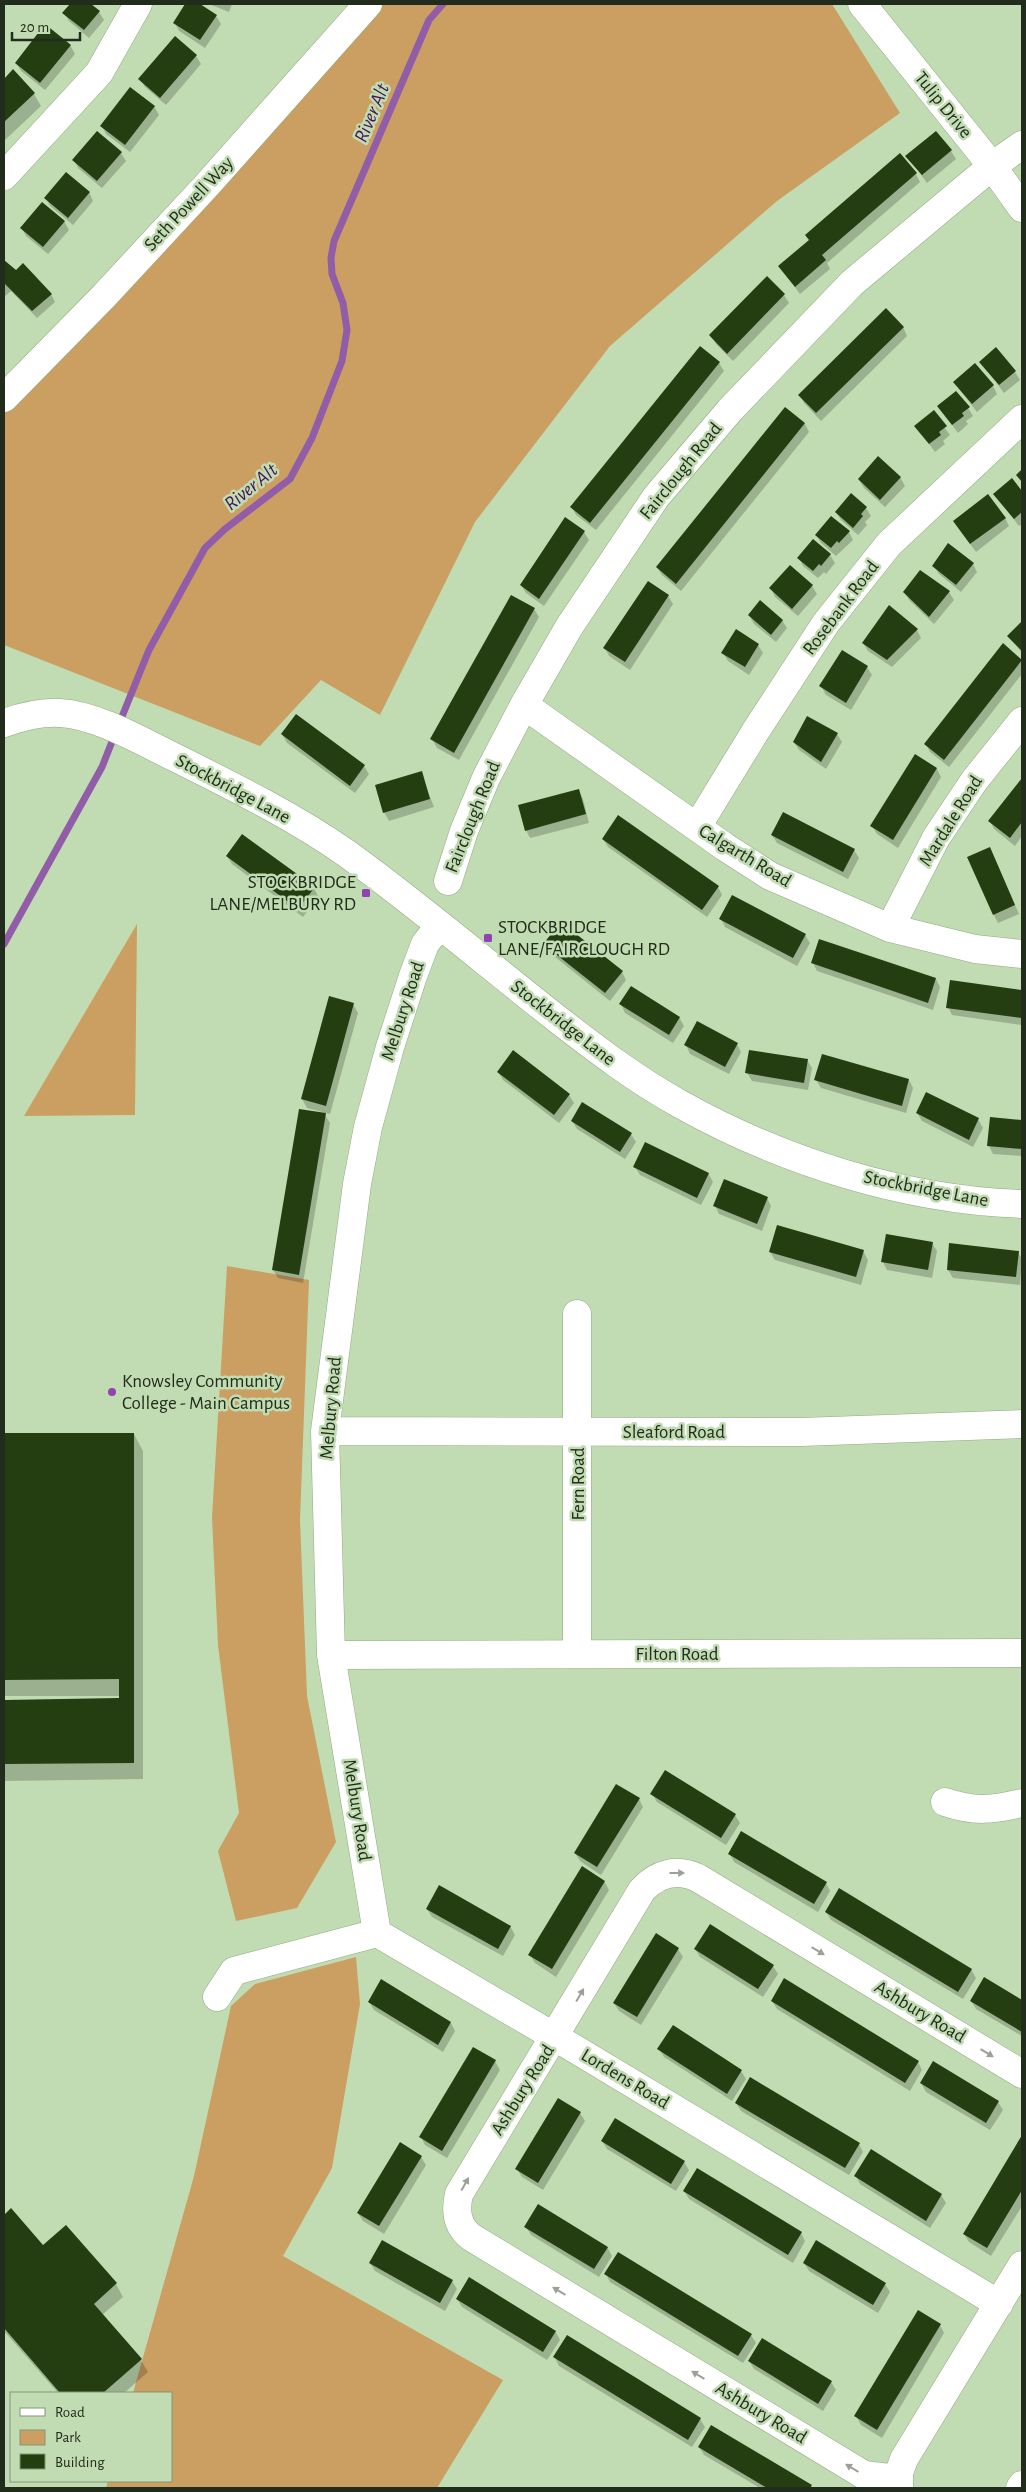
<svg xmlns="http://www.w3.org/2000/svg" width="1026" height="2492" font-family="'Alegreya Sans',sans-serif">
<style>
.green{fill:#cb9f61}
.shadow{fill:#0003}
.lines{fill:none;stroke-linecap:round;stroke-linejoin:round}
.stream{stroke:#915da9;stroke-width:7}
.building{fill:#243e12}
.minor-casing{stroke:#90aa82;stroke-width:29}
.major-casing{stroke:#90aa82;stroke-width:29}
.minor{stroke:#fff;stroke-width:28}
.major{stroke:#fff;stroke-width:28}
.oneway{fill:#9ca099}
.poi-dot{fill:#9243b3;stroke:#c1dcb2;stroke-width:2}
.labels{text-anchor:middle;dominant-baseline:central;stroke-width:5;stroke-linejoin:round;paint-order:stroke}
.street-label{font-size:19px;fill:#222c1c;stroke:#c1dcb2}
.poi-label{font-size:19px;fill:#222c1c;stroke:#c1dcb2;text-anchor:start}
.water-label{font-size:20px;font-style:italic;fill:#451259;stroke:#c1dcb2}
</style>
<rect width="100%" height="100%" fill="#c1dcb2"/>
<path class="green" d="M381,4h451l68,109 -123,88 -167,145 -135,176 -95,193 -59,-35 -61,66 -256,-101v-239l291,-304z
M137,924l-2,191 -111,1z
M227,1266l82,14 -9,240 7,176 29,146 -39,66 -61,13 -18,-70 21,-38 -21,-168 -6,-127z
M356,1957l4,47 -28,164 -49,88 220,124 -66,108h-331l2,-7h63v-88h-38l61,-217 37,-170 24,-22z"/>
<path class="shadow" d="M71,4h18l10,8 5,8 -15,18 -20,-17 -5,-8z
M187,4h11l18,12 5,8 -16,24 -26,-17 -4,-8z
M209,4h23l-3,8z
M70,45l5,9 -30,36 -24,-19 -5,-8z
M196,56l5,8 -35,41 -21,-18 -5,-8z
M13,70l21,24 7,12 -37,35v-60z
M154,106l5,9 -29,37 -24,-18 -4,-8z
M951,151l5,8 -29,24 -20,-27z
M121,153l5,8 -24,27 -24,-20 -4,-8z
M916,174l4,8 -93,81 3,6 -30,25 -20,-27z
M89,192l4,9 -20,24 -23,-19 -4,-8z
M64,221l5,9 -21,24 -22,-18 -4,-8z
M4,262l47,32 4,8 -18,16 -26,-27 -7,6z
M784,295l5,8 -56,58 -17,-17 -5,-8z
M903,327l4,9 -86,85 -17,-18 -4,-8z
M700,348l19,15 5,8 -128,159 -20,-15 -4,-8z
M981,362l34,10 5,8 -16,13z
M954,382l39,4 4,8 -20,18z
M939,407l29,1 5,8 -7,5 2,3 -10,9z
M786,408l19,16 4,8 -128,159 -19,-16 -5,-8z
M933,412l17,23 -7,6 2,3 -10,8 -19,-26z
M900,477l5,9 -20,21 -21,-19 -5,-8z
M1012,480l10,12v32l-3,2 -25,-32z
M866,508l5,8 -6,6 2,3 -9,10 -17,-15 -5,-8z
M1005,518l4,8 -33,26 -17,-23z
M584,532l5,8 -45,66 -18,-13 -5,-8z
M849,532l4,8 -17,16 -15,-13 -5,-8z
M813,540l17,15 5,8 -9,11 -2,-2 -6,6 -15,-12 -4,-8z
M973,564l4,8 -16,20 -22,-18 -5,-8z
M812,586l5,8 -19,22 -23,-19 -4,-9z
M905,592h44l5,8 -20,24 -25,-24z
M668,596l5,8 -43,66 -21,-14 -4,-8z
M534,609l5,8 -80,143 -22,-12 -5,-9z
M749,615l33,5 5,8 -11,14 -22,-18z
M1022,623v30l-13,-17z
M917,630l4,8 -29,29 -24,-16 -5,-8z
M758,645l5,8 -14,22 -21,-14 -5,-8z
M1003,645l19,15v14l-73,93 -19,-15 -4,-8z
M867,667l5,8 -21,35 -25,-15 -5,-9z
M296,715l68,51 5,8 -14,19 -68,-50 -5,-9z
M837,734l5,8 -16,27 -27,-19 -5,-8z
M915,756l22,13 4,8 -43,71 -21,-14 -5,-8z
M421,773l13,34 -45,14 -5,-9z
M1022,780v56l-7,10 -21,-17 -4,-8z
M579,791l4,8 6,24 -59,15 -4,-8z
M772,835l82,15 5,8 -11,21 -71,-36z
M603,839l115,48 4,8 -15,22 -99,-70z
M227,856l87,32 4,8 -15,21 -71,-53z
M994,857l25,57 -21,9 -4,-8z
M721,919l84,16 5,8 -13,23 -72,-39z
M545,944l77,28 4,8 -16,21 -61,-49z
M813,963l123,16 4,8 -7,23 -116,-39z
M951,981l71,10v34l-70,-10 -4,-8z
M353,1004l5,9 -28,101 -23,-6 -5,-9z
M621,1004l58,13 5,9 -11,17 -48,-30z
M737,1044l4,8 -12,22 -39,-20 -4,-9z
M807,1060l5,8 -4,22 -56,-9 -5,-8z
M498,1072l71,23 5,8 -15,20 -56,-43z
M816,1080h93l4,8 -7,25 -85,-25z
M300,1110l25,5 5,8 -27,160 -25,-5 -5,-8z
M917,1113l61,6 5,9 -10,19 -51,-26z
M991,1118l31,3v35l-29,-2 -4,-8z
M572,1121l59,13 5,8 -11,17 -48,-30z
M635,1167l73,6 5,9 -12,23 -61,-30z
M767,1198l4,8 -9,25 -43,-17 -4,-8z
M932,1243l5,8 -5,27 -45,-8 -4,-8z
M863,1251l5,9 -7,25 -86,-25 -5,-8z
M1018,1252l4,7 -2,26 -67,-7 -5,-8z
M4,1434h130l9,17v328l-139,2v-79l116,-2v-4h-116z
M652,1794l83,21 5,8 -14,22 -69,-43z
M639,1799l4,8 -42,68 -21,-14 -5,-8z
M730,1854l96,29 4,8 -12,21 -84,-50z
M604,1881l5,9 -53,87 -21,-14 -5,-8z
M427,1909l83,17 5,9 -12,21 -71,-39z
M826,1912l145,57 5,9 -13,21 -132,-79z
M678,1949l5,8 -42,68 -22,-14 -5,-8z
M695,1949l78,17 5,8 -15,23 -63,-40z
M984,1979l38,22v35l-46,-27 -5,-8z
M382,1981l69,42 4,8 -12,21 -69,-42 -5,-8z
M772,2001l146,61 4,8 -12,21 -133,-82z
M659,2049l82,22 5,8 -14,22 -68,-44z
M495,2061l5,9 -53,88 -22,-13 -4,-8z
M921,2083l77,19 5,8 -13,20 -64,-38z
M736,2103l123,41 4,8 -14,23 -108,-64z
M580,2113l5,8 -42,69 -21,-13 -5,-8z
M1022,2138v68l-31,50 -22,-14 -5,-8z
M602,2141l82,21 5,8 -13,21 -69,-42z
M421,2157l5,8 -42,69 -21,-13 -5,-8z
M856,2176l85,19 5,8 -16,25 -70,-44z
M684,2191l117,42 4,8 -12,22 -104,-64z
M11,2210l32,37 23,-20 50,57 7,13 -21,18 39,45 7,12 -24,21h-66l-54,-62v-115z
M526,2227l81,20 5,9 -13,21 -68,-42z
M370,2263l82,18 5,8 -12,22 -70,-40z
M804,2263l81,21 5,8 -12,21 -69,-42z
M606,2274l145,61 5,8 -13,20 -133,-81z
M457,2299l98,32 5,9 -13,20 -85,-53z
M940,2325l4,8 -62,105 -21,-13 -5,-9z
M555,2358l145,61 5,8 -13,20 -133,-81z
M749,2361l82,21 5,8 -13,21 -69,-42z
M699,2447l112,39 2,2h-53l-56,-33z"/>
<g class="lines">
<path class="stream" d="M119,724l30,-74 56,-102 20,-19 65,-50 22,-41 30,-77 5,-31 -4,-27 -11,-29 -1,-16 3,-17 95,-221 14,-16
M4,944l98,-177 13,-33"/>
</g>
<path class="building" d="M70,4h21l9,7 -16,19 -22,-17z
M185,4h15l17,11 -17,25 -27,-17z
M45,24l26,21 -31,38 -25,-20z
M175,36l22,19 -37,43 -22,-19z
M13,69l22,24 -31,29v-43z
M130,87l25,19 -30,39 -25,-19z
M97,131l25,21 -25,29 -25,-21z
M936,131l16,19 -30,25 -17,-19z
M900,153l17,20 -95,82 4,5 -31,27 -17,-21 31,-26 -4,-5z
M66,172l24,20 -22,26 -24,-20z
M42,202l23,19 -22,26 -23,-19z
M4,260l12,10 7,-7 29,31 -20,17 -27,-27 -1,1z
M767,276l18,18 -58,60 -18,-19z
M886,308l18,19 -88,86 -18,-18z
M700,346l20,16 -130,161 -20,-16z
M996,347l20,24 -17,14 -20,-23z
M975,363l19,22 -22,19 -19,-22z
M956,391l14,16 -8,6 2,3 -12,9 -15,-19z
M785,407l20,16 -129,161 -20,-17z
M934,410l13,16 -8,6 2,3 -12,9 -15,-18z
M878,456l23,21 -21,23 -22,-21z
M1022,469v13l-6,-7z
M1012,478l10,13v21l-8,7 -21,-25z
M851,493l16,14 -6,7 2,2 -10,12 -18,-16z
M988,494l18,24 -36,26 -17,-23z
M831,516l19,15 -11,12 -2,-2 -6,7 -16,-13z
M565,517l20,14 -46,68 -19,-14z
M813,539l18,15 -10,12 -2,-2 -6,7 -16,-13z
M948,543l26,20 -18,22 -24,-19z
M790,565l23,20 -21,24 -23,-21z
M920,570l30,21 -21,26 -26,-25z
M648,581l21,14 -44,67 -22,-14z
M511,595l24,13 -81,145 -24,-14z
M760,600l23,20 -12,15 -23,-20z
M889,605l29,24 -31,31 -25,-17z
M1022,621v30l-15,-15z
M736,629l23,15 -14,23 -24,-14z
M1003,643l19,17 -78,100 -20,-16z
M842,650l26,16 -22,37 -27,-17z
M296,714l69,51 -15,21 -69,-52z
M807,716l31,17 -17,29 -28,-20z
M915,754l22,14 -44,72 -23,-14z
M422,771l8,28 -47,14 -8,-28z
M1022,778v44l-12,16 -22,-17z
M579,789l7,25 -61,17 -7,-26z
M783,812l72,37 -12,23 -72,-37z
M618,815l101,71 -17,24 -100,-71z
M242,834l73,53 -17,22 -72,-53z
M990,847l25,58 -22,10 -26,-58z
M732,895l74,39 -13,24 -74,-39z
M561,922l62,49 -18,22 -62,-49z
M819,939l117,39 -8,25 -117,-40z
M950,980l72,10v28l-76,-10z
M631,986l49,31 -11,18 -50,-31z
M329,996l25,7 -28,103 -25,-7z
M697,1021l41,22 -13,24 -41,-22z
M513,1050l57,44 -16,21 -57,-43z
M749,1050l59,9 -4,24 -59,-10z
M822,1054l87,25 -7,27 -88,-26z
M926,1092l53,26 -10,22 -53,-27z
M582,1102l50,31 -12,19 -49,-31z
M299,1109l27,4 -27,162 -27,-5z
M990,1117l32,3v29l-35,-3z
M645,1142l64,31 -12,25 -64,-31z
M724,1179l44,18 -11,27 -44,-18z
M777,1225l87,25 -8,27 -87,-25z
M886,1234l47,8 -5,28 -47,-8z
M949,1243l70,8 -3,26 -69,-7z
M4,1433h130v330l-130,1v-64l115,-2v-19l-115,1z
M665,1770l71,44 -15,24 -71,-44z
M616,1784l24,14 -43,69 -23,-14z
M741,1831l86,51 -13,22 -86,-50z
M582,1866l23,15 -53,88 -24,-14z
M439,1885l72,41 -13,23 -72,-40z
M839,1888l133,81 -14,23 -133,-80z
M710,1924l64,41 -16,24 -64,-40z
M656,1933l23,15 -42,69 -24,-14z
M984,1977l38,23v32l-52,-31z
M784,1978l135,83 -14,22 -134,-82z
M381,1979l70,43 -13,23 -70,-43z
M673,2025l69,45 -15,24 -70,-45z
M473,2047l23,13 -54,91 -23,-14z
M933,2061l66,40 -13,22 -66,-40z
M750,2077l110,66 -15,25 -110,-65z
M558,2098l23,14 -43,71 -23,-14z
M615,2118l70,43 -14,23 -70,-43z
M1022,2135v55l-35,58 -24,-14z
M400,2142l22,14 -43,70 -22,-13z
M871,2149l71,45 -16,27 -72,-45z
M697,2168l105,64 -14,23 -105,-64z
M538,2204l70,43 -14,22 -70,-42z
M11,2208l32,37 23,-20 51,58 -23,21 48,55 -39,34h-43l-56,-65v-113z
M382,2240l71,40 -13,23 -71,-40z
M816,2240l70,43 -13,22 -70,-42z
M618,2252l134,82 -14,22 -134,-82z
M469,2277l87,54 -13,21 -87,-53z
M918,2310l23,14 -64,106 -23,-14z
M567,2335l134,83 -13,22 -135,-83z
M762,2338l70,43 -14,23 -70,-43z
M711,2425l101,60 -2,3h-43l-69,-41z"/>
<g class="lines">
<g class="minor-casing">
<path id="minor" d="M862,4l130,162 30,42
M4,176l95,-103 39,-69
M524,705l201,142 45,29 120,52 85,21 47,5
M697,827l58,-95 71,-109 63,-79 133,-125
M448,881l16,-50 22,-53 38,-73 45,-78 87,-130 74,-87 122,-127 140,-117 30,-21
M890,928l46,-90 38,-57 48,-60
M577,1314v340
M325,1431l476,1 221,-8
M331,1655l691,-2
M945,1802c29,10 48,8 77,1
M377,1933l-46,-278 -6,-224 32,-247 11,-57 22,-80 23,-71 12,-32 14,-18
M217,1997l17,-26 143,-38 178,104 444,267
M898,2479l-34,-4 -393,-238c-14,-11 -16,-26 -12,-43l183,-304c16,-17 35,-22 56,-12l324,196
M899,2488v-15l5,-14 118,-194
M1020,2488l2,-3"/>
</g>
<g class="major-casing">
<path id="major" d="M4,398l100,-102 103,-111 161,-181
M4,723c17,-6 38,-11 56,-10 37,2 81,28 114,44 58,29 119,59 172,96 72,52 140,110 210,165 40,31 79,61 124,86 102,57 224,96 342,100"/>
</g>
<use href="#minor" class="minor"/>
<use href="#major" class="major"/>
</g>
<defs><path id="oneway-solid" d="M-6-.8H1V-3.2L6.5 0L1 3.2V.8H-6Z" transform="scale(1.25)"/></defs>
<g class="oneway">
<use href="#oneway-solid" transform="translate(677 1873)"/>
<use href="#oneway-solid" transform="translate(818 1951) rotate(31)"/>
<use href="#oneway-solid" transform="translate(580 1995) rotate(-60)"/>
<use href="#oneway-solid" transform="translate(987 2053) rotate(31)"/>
<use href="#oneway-solid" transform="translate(465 2184) rotate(-61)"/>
<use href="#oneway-solid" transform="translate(559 2291) rotate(-149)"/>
<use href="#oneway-solid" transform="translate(698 2375) rotate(-149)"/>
<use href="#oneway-solid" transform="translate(852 2468) rotate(-149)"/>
</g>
<g class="poi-dot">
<rect x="361" y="888" width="10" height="10" rx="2.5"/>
<rect x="483" y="933" width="10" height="10" rx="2.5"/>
<circle cx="112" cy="1392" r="5"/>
</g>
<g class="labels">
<g class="street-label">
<text transform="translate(943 105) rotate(51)">Tulip Drive</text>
<text transform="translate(189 204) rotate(-47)">Seth Powell Way</text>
<text transform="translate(681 471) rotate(-51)">Fairclough Road</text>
<text transform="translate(841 608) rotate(-53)">Rosebank Road</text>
<text transform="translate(233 789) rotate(28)">Stockbridge Lane</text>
<text transform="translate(473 817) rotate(-68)">Fairclough Road</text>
<text transform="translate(951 821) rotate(-58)">Mardale Road</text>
<text transform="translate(745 856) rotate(31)">Calgarth Road</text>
<text transform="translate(403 1011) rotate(-72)">Melbury Road</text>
<text transform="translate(563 1023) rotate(38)">Stockbridge Lane</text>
<text transform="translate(926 1189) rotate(11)">Stockbridge Lane</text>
<text transform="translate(331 1408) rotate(-85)">Melbury Road</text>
<text x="674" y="1432">Sleaford Road</text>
<text transform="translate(578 1484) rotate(-90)">Fern Road</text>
<text x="677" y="1654">Filton Road</text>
<text transform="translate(357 1810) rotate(81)">Melbury Road</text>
<text transform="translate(920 2012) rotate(31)">Ashbury Road</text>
<text transform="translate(625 2079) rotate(31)">Lordens Road</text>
<text transform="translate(523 2090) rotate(-58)">Ashbury Road</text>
<text transform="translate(761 2413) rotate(31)">Ashbury Road</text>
</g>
<g class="poi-label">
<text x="356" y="882" text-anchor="end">STOCKBRIDGE<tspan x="356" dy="22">LANE/MELBURY RD</tspan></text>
<text x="498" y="927">STOCKBRIDGE<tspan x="498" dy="22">LANE/FAIRCLOUGH RD</tspan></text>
<text x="122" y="1381">Knowsley Community<tspan x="122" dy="22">College - Main Campus</tspan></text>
</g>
<g class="water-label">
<text transform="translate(372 113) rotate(-67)">River Alt</text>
<text transform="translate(251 487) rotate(-39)">River Alt</text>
</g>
</g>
<rect width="1026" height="2492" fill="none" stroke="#222c1c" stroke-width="10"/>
<rect x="10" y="2392" width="162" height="90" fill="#c1dcb2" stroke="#819676"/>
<rect x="20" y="2408" width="25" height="8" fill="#ffffff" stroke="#819676"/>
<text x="55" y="2417" font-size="15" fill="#222c1c">Road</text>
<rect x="20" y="2430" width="25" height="15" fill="#cb9f61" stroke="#819676"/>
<text x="55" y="2442" font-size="15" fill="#222c1c">Park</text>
<rect x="20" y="2454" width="25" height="15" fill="#243e12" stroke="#819676"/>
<text x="55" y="2467" font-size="15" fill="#222c1c">Building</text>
<path d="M12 32v8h68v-8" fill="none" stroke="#222c1c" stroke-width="2.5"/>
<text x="20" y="32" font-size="15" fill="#222c1c" stroke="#c1dcb2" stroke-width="4" paint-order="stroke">20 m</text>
</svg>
